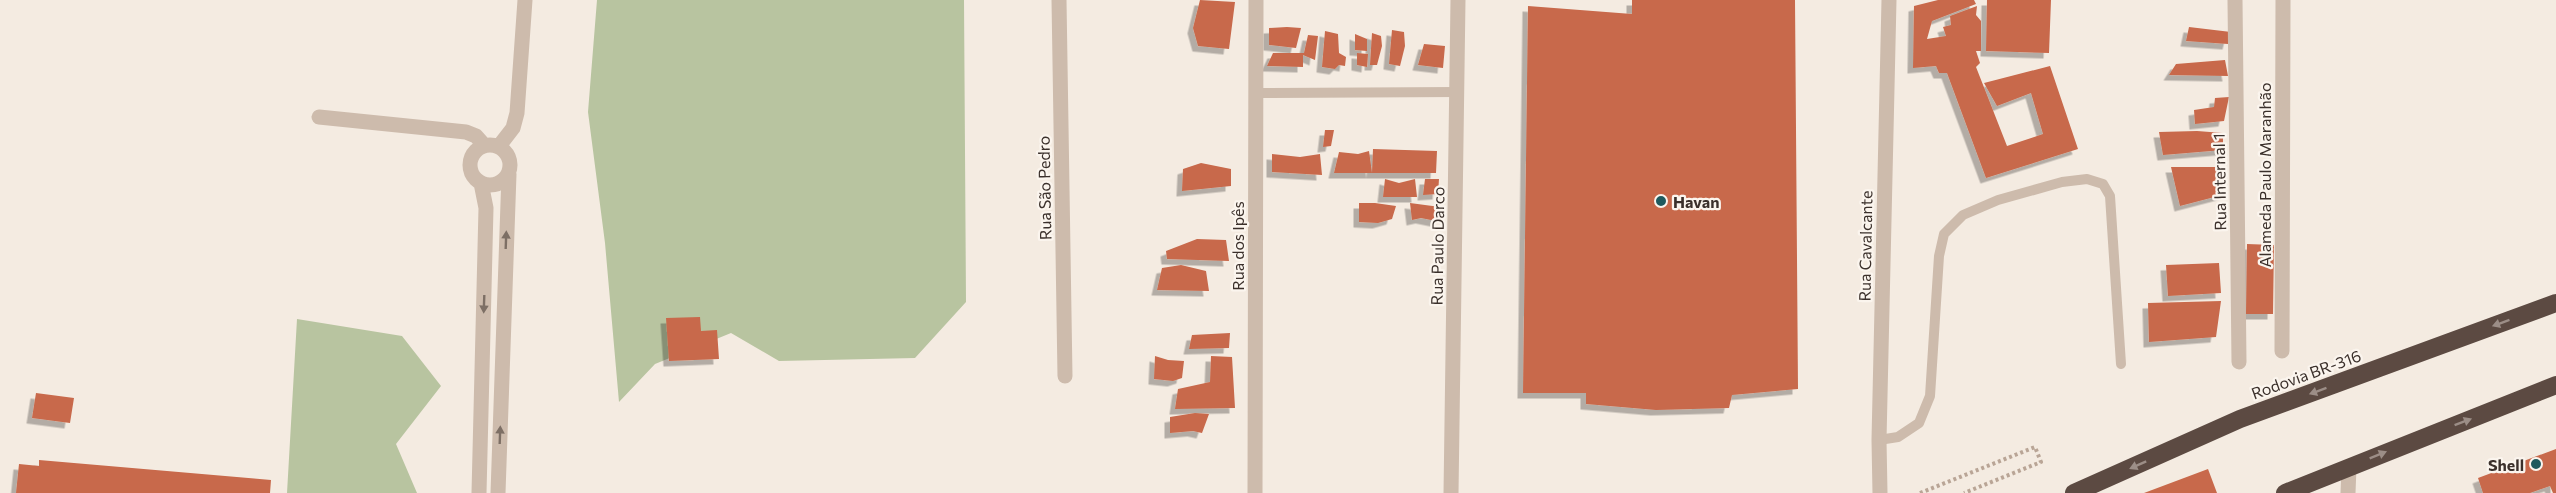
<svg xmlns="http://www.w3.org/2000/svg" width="2556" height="493" font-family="Commissioner,sans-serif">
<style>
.green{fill:#b8c4a0}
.building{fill:#c8694b;filter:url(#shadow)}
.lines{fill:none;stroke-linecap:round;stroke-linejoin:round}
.path{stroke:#b9a596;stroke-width:4;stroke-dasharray:3 3;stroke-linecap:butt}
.lane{stroke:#cdbbac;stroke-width:10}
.street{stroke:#cdbbac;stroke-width:15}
.highway{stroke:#5c4a42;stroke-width:18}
.oneway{fill:#7d6f65}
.oneway2{fill:#9c8e87}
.poi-dot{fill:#1f5a5e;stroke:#fbf5ee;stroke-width:2}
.labels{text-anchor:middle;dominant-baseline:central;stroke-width:4.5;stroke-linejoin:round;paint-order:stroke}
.street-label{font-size:16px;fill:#3b302b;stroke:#fbf5ee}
.poi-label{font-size:16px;font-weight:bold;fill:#3b302b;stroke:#fbf5ee;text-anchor:start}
</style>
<defs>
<filter id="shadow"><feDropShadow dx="-5.5" dy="5.5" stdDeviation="0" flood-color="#0004"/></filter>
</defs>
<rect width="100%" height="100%" fill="#f4ebe1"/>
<path class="green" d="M597,0h367l2,302 -51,56 -136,3 -48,-28 -76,31 -36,38 -14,-159 -17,-131z
M297,319l105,17 39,50 -45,58 21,49h-130z"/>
<path class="building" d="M1200,0l35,2 -6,47 -31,-3 -5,-18z
M1632,0h163l3,389 -66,6 -3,13 -73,2 -70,-6v-11h-63l5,-387 104,8z
M1938,0h36l2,4 -44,17 -5,18 19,-3 -3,-9 8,-2 -1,-9 27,-10 -1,9 5,6v30h-5l4,12 -4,4 31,79 36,-12 -12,-41 -34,13 -13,-23 66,-17 28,83 -92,29 -39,-105h-8l-3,-7 -23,2 1,-62z
M1987,0h64l-2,53 -63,-2z
M1287,27l14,1 -5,20 -27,-3v-17z
M2189,27l42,5 -3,12 -42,-3z
M1392,30l12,2 1,14 -5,20 -11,-2z
M1325,31l13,3 1,19 7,4 -1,9 -6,-1 -4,4 -13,-2z
M1372,33l9,3 1,10 -5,19h-7z
M1355,34l12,5v12l-12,-1z
M1308,35l10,1 -3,24 -12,-5v12l-36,-1 6,-13h31z
M1424,44l21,2 -2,22 -25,-3z
M1357,53l11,1 -1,13 -10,-2z
M2225,60l3,16 -59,-1 7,-11z
M2229,97l-5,24 -29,3 -1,-14 20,-3 1,-9z
M1325,130h9l-3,16 -8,1z
M2197,131l26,2v17l-60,5 -4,-23z
M1373,149l64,2 -1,22h-64z
M1369,151l3,22h-38l5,-21 19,2z
M1272,154l28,3 20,-3 2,21 -50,-3z
M1201,163l30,6v17l-49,5 1,-22z
M2171,167h55v27l-46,12z
M1385,179l14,4 16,-4 2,18h-34z
M1425,179h14l-1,15 -15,1z
M1359,203h16l21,3 -4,13 -14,4 -19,-1z
M1410,203l30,4 1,15 -20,-4 -9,2z
M1197,239l29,1 3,21 -62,-2 -1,-8z
M2247,244l27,1 -1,69h-27z
M2219,263l2,30 -53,3 -2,-31z
M1181,265l25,6 3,20 -52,-1 5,-22z
M2221,301l-5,36 -67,5 -1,-39z
M700,317l1,14 16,-1 2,29 -50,2 -3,-43z
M1230,333l-1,15 -40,1 3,-14z
M1155,356l13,4 16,1 -2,17 -9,3 -19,-2z
M1211,356l21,1 3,51 -60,1 3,-20 32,-7z
M36,393l38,5 -4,25 -38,-5z
M1195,413l14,1 -7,19 -9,-2 -23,2v-16z
M2556,449v44h-3l-3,-7 -20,7h-47l-5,-15z
M39,460l232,20 -1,13h-254l3,-29 20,2z
M2208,469l9,24h-73z"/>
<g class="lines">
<path class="path" d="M1920,493l115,-46 6,15 -77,31"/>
<path class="lane" d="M1256,93l201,-1
M1879,440l19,-3 21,-14 11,-27 9,-140 5,-22 19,-19 35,-15 64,-18 25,-3 16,5 7,12 11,168"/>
<path class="street" d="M1059,0l6,376
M2235,0l4,362
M319,117l147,15 10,4 8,9
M470 165a20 20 0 1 1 40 0a20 20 0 1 1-40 0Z
M499,146l14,-18 4,-15 8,-113
M2282,351l1,-351
M479,493l7,-285 -5,-25
M498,493l11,-319
M1255,493l1,-493
M1451,493l7,-493
M1880,493l-1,-53 10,-440
M2348,493l1,-26"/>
<path class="highway" d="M2074,493l166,-74 316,-116
M2285,493l271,-108"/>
</g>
<defs><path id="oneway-solid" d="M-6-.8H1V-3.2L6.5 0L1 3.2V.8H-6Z" transform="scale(1.5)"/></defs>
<g class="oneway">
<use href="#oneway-solid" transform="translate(506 240) rotate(-88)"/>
<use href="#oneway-solid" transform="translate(484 304) rotate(92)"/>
<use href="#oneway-solid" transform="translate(500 435) rotate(-88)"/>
</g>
<g class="oneway2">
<use href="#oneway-solid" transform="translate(2501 323) rotate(160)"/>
<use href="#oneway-solid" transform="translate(2318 391) rotate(160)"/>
<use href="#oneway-solid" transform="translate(2463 422) rotate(-21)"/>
<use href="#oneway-solid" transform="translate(2378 455) rotate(-22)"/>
<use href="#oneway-solid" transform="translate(2138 465) rotate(156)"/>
</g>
<g class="poi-dot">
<circle cx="1661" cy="201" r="6"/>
<circle cx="2536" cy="464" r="6"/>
</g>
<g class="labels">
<g class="street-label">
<text transform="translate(2264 175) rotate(-90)">Alameda Paulo Maranhão</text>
<text transform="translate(2219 182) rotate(-91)">Rua Internal 1</text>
<text transform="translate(1044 188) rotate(-91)">Rua São Pedro</text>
<text transform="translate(1237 246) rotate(-90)">Rua dos Ipês</text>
<text transform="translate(1437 246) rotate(-89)">Rua Paulo Darco</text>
<text transform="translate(1865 246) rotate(-89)">Rua Cavalcante</text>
<text transform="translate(2306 374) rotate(-20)">Rodovia BR-316</text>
</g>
<g class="poi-label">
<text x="1673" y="201">Havan</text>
<text x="2524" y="464" text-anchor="end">Shell</text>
</g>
</g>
</svg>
